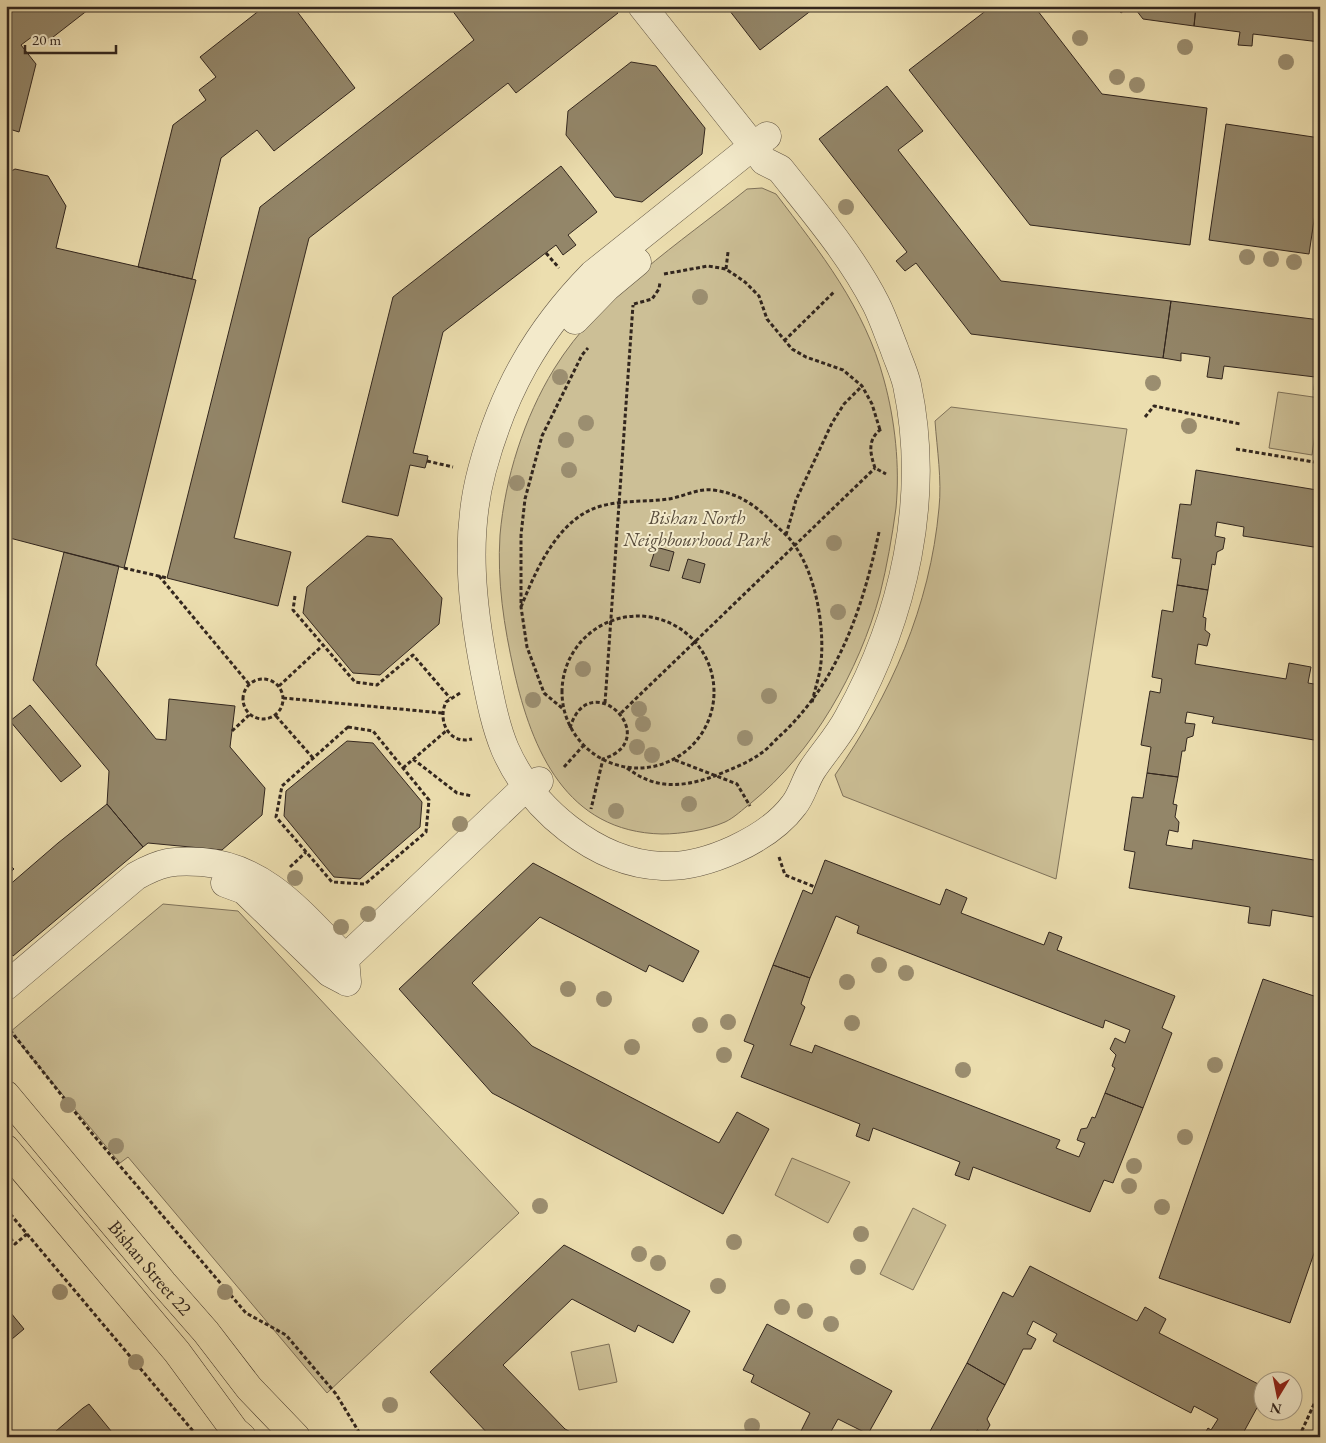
<svg xmlns="http://www.w3.org/2000/svg" width="1326" height="1443" font-family="'EB Garamond',serif">
<style>
.green{fill:#ccbf96;stroke:#7f725a}
.building{fill:#938669;stroke:#32261e}
.lines{fill:none;stroke-linecap:round;stroke-linejoin:round}
.minor-casing{stroke:#605442;stroke-width:29}
.major-casing{stroke:#32261e;stroke-width:29}
.path{stroke:#32261e;stroke-width:3;stroke-dasharray:4 2.5;stroke-linecap:butt}
.minor{stroke:#f3eacb;stroke-width:28}
.major{stroke:#ecdeaf;stroke-width:28}
.tree{fill:#9b8e70}
.labels{text-anchor:middle;dominant-baseline:central;stroke-width:4;stroke-linejoin:round;paint-order:stroke}
.park-label{font-size:19px;font-style:italic;fill:#584c3c;stroke:#f3eacb}
.street-label{font-size:19px;fill:#32261e;stroke:#f3eacb}
</style>
<rect width="100%" height="100%" fill="#ecdeaf"/>
<filter id="stains"><feTurbulence type="fractalNoise" baseFrequency=".004" numOctaves="4"/><feColorMatrix values="0 0 0 0 .2 0 0 0 0 .09 0 0 0 0 .02 0 0 0 .5 -.17"/></filter>
<radialGradient id="worn" r=".72"><stop offset=".6" stop-color="#630" stop-opacity="0"/><stop offset="1" stop-color="#630" stop-opacity=".3"/></radialGradient>
<path class="green" d="M762,188l14,6c44,58 89,114 108,186 11,40 16,86 12,128 -4,29 -9,58 -16,86 -21,77 -67,159 -129,209 -8,6 -17,15 -26,19 -18,8 -44,12 -63,12 -96,-2 -130,-84 -148,-163 -10,-45 -17,-89 -14,-136 5,-57 24,-117 54,-166 47,-76 125,-125 193,-180z
M1278,392l42,6 -8,57 -43,-7z
M951,407l176,22 -71,450 -213,-83 -8,-21c56,-81 95,-168 104,-267 3,-28 -2,-59 -4,-87z
M163,904l75,7 281,302 -192,180 -199,-236 -8,6 -110,-131z
M792,1158l58,24 -22,41 -53,-28z
M913,1208l33,17 -33,65 -33,-16z
M609,1344l8,38 -38,8 -8,-38z"/>
<path class="building" d="M6,6h87l-45,35 -5,-6 -7,5 -3,-4 -12,9 15,19 -17,68 -13,-4z
M265,6h28l62,82 -81,63 -17,-21 -36,28 -29,121 -54,-12 35,-142 33,-25 -7,-10 17,-13 -16,-20z
M449,6h164l5,7 -102,80 -8,-10 -199,155 -75,300 57,14 -13,54 -111,-28 93,-371 214,-167z
M726,6h91l-57,44z
M992,6h42l68,88 105,14 -17,137 -160,-20 -121,-155z
M1115,6h15l-9,7z
M1133,6h63l-2,20 -51,-7z
M1196,6h124v36l-67,-8 -1,12 -14,-1 2,-13 -46,-6z
M631,62l25,4 49,62 -3,26 -60,48 -27,-5 -49,-62 2,-24z
M887,86l36,45 -25,19 103,131 170,20 -8,57 -192,-24 -55,-71 -11,8 -9,-10 11,-9 -88,-113z
M1226,124l94,14v42l-11,74 -100,-14z
M561,166l36,46 -29,23 8,10 -13,10 -7,-10 -113,87 -30,121 15,3 -1,5 -2,7 -15,-3 -12,51 -56,-14 51,-205z
M15,169l33,7 18,30 -10,42 140,32 -72,288 -118,-31v-363z
M1171,301l149,19v71l-6,-1 1,-13 -91,-11 -2,13 -15,-2 3,-20 -29,-4v8l-18,-3z
M1196,470l121,20 3,-15v73l-77,-12 1,-9 -27,-5 -2,14 10,2 -2,11 -6,3 -2,13 -3,-1 -4,26 -31,-5 4,-26 -9,-1 8,-54 11,1z
M367,536l25,3 50,59 -3,26 -59,51 -27,-2 -50,-60 4,-26z
M656,547l18,5 -5,19 -19,-5z
M64,552l55,14 -23,99 60,74 10,1 3,-41 66,7 -5,41 35,41 -3,27 -40,35 -74,-7 -5,4 -36,-43 2,-33 -76,-91z
M688,559l17,5 -5,19 -18,-5z
M1177,585l31,5 -5,27 3,1 -1,12 5,4 -3,12 -9,-2 -3,20 91,15 3,-16 22,4 -3,16 12,2v56l-108,-18 2,-6 -27,-5 -2,11 10,1 -2,12 -6,2 -2,13h-3l-4,26 -31,-4 4,-26 -10,-2 9,-54 10,2 2,-14 -10,-2 10,-67 11,2z
M30,705l51,61 -20,16 -51,-61z
M347,741l26,2 49,59 -2,25 -60,52 -26,-2 -50,-61 2,-25z
M1147,773l31,4 -5,27 4,1 -2,12 4,5 -1,10 -9,-2 -3,15 26,4 1,-9 127,21v57l-48,-8 -2,16 -22,-3 2,-16 -121,-19 6,-36 -11,-2 8,-53 11,1z
M107,804l36,43 -130,109 -7,-8v-62l1,1 51,-44z
M825,860l115,45 6,-16 21,9 -6,15 83,32 5,-13 13,5 -5,13 118,46 -13,32 10,5 -29,75 -38,-15 10,-25 -3,-2 4,-11 -6,-6 5,-11 10,5 5,-13 -25,-10 -2,8 -246,-95 2,-7 -23,-10 -26,62 -37,-13 30,-75 9,4z
M6,861l8,8 -8,7z
M533,863l166,88 -16,31 -34,-17 -3,7 -106,-55 -68,66 60,63 187,97 18,-31 32,17 -46,85 -231,-121 -93,-104z
M773,965l37,13 -9,26 4,3 -15,38 22,8 3,-8 245,95 -4,8 23,9 6,-14 -8,-3 4,-11 6,-1 5,-11 3,1 10,-25 38,15 -30,75 -9,-3 -14,32 -117,-45 -4,13 -14,-5 5,-13 -87,-34 -4,13 -13,-5 4,-12 -119,-47 13,-32 -10,-4z
M1263,979l57,19v238l-30,87 -131,-45z
M564,1245l126,66 -17,32 -35,-18 -3,7 -63,-33 -69,66 62,64 15,8h-89l-61,-65z
M1030,1266l107,55 8,-14 21,12 -7,14 105,54v8l-23,42h-38l5,-9 3,2 7,-11 -24,-13 -3,7 -138,-72 4,-7 -24,-13 -6,13 9,5 -5,10h-8l-18,36 -38,-22 36,-71 10,5z
M6,1307l18,22 -18,15z
M767,1324l125,67 -24,43 -30,-15 -10,18h-30l12,-24 -59,-31 3,-7 -11,-5z
M967,1363l38,22 -18,34 3,6 -5,9 -8,-4 -4,7h-42l-3,-2z
M89,1404l27,33h-67l34,-29z"/>
<g class="lines">
<g class="minor-casing">
<path id="minor" d="M642,6l111,140 11,15 16,8c34,43 71,86 96,135 7,14 12,29 18,44 4,12 10,24 13,37 24,114 -3,232 -59,333 -10,19 -25,35 -36,52 -7,11 -10,25 -18,35 -26,35 -89,63 -132,61 -67,-3 -131,-58 -157,-117 -10,-24 -15,-51 -20,-76 -13,-67 -21,-136 -3,-203 21,-78 54,-138 111,-196l160,-128 14,-10
M575,320l32,-33 30,-25
M225,883l19,7 86,83 17,9
M333,970l194,-184 12,-5
M6,986l130,-110c25,-14 37,-16 66,-14 64,5 100,53 143,96l2,24"/>
</g>
<g class="major-casing">
<g id="major">
<path id="s1" d="M6,1095l157,188 43,49 43,56 47,49"/>
<path d="M6,1149l171,203 58,79 7,6"/>
</g>
</g>
<path class="path" d="M546,253l13,15
M726,269l2,-17
M664,274l44,-8 18,3 19,13 14,14 8,23 25,30 14,8 37,13 19,16 10,18 8,26
M634,304l18,-5 7,-10 1,-7
M784,341l51,-50
M1145,417l9,-11 86,18
M881,429c-14,11 -11,24 -6,39l11,6
M1236,449l84,14
M427,461l26,6
M786,535l10,-35 36,-77 12,-19 18,-18
M124,568l43,10
M159,576l90,108
M295,596l-2,14 62,72 22,3 36,-30 37,43
M521,607c15,-37 37,-89 80,-101 22,-6 45,-4 67,-7 15,-2 30,-11 45,-9 24,3 41,14 58,31 8,8 18,15 24,25 22,31 31,87 25,124 -2,11 -6,22 -8,33
M562 692a76 76 0 1 1 152 0a76 76 0 1 1-152 0Z
M243 699a20 20 0 1 1 40 0a20 20 0 1 1-40 0Z
M279,686l44,-41
M460,693l-14,9c-9,19 3,43 26,37
M283,698l159,15
M605,703l28,-398
M562,708l-18,-15 -17,-46 -6,-40v-72l4,-36 17,-63 40,-81 6,-7
M621,713l254,-245
M276,716l37,42
M348,727l25,4 56,69 -3,32 -61,52 -33,-2 -56,-65 6,-31z
M570,728c19,-65 96,11 33,31l-12,50
M232,731l17,-16
M413,759l44,34 15,3
M675,760l62,24 13,22
M564,767l19,-21
M403,768l43,-37
M627,768c26,20 51,20 82,10 16,-6 37,-14 51,-24 8,-5 15,-14 22,-20 57,-54 81,-127 97,-202
M779,857l6,18 30,12
M290,867l16,-15
M6,1025l84,106 156,182 40,22 50,59 26,43
M6,1209l192,228
M6,1233l9,11 12,-10
M1299,1437l21,-46"/>
<use href="#minor" class="minor"/>
<use href="#major" class="major"/>
</g>
<g class="tree">
<circle cx="1080" cy="38" r="8"/>
<circle cx="1185" cy="47" r="8"/>
<circle cx="1286" cy="62" r="8"/>
<circle cx="1117" cy="77" r="8"/>
<circle cx="1137" cy="85" r="8"/>
<circle cx="846" cy="207" r="8"/>
<circle cx="1247" cy="257" r="8"/>
<circle cx="1271" cy="259" r="8"/>
<circle cx="1294" cy="262" r="8"/>
<circle cx="700" cy="297" r="8"/>
<circle cx="560" cy="377" r="8"/>
<circle cx="1153" cy="383" r="8"/>
<circle cx="586" cy="423" r="8"/>
<circle cx="1189" cy="426" r="8"/>
<circle cx="566" cy="440" r="8"/>
<circle cx="569" cy="470" r="8"/>
<circle cx="517" cy="483" r="8"/>
<circle cx="834" cy="543" r="8"/>
<circle cx="838" cy="612" r="8"/>
<circle cx="583" cy="669" r="8"/>
<circle cx="769" cy="696" r="8"/>
<circle cx="533" cy="700" r="8"/>
<circle cx="639" cy="709" r="8"/>
<circle cx="643" cy="724" r="8"/>
<circle cx="745" cy="738" r="8"/>
<circle cx="637" cy="747" r="8"/>
<circle cx="652" cy="755" r="8"/>
<circle cx="689" cy="804" r="8"/>
<circle cx="616" cy="811" r="8"/>
<circle cx="460" cy="824" r="8"/>
<circle cx="295" cy="878" r="8"/>
<circle cx="368" cy="914" r="8"/>
<circle cx="341" cy="927" r="8"/>
<circle cx="879" cy="965" r="8"/>
<circle cx="906" cy="973" r="8"/>
<circle cx="847" cy="982" r="8"/>
<circle cx="568" cy="989" r="8"/>
<circle cx="604" cy="999" r="8"/>
<circle cx="728" cy="1022" r="8"/>
<circle cx="852" cy="1023" r="8"/>
<circle cx="700" cy="1025" r="8"/>
<circle cx="632" cy="1047" r="8"/>
<circle cx="724" cy="1055" r="8"/>
<circle cx="1215" cy="1065" r="8"/>
<circle cx="963" cy="1070" r="8"/>
<circle cx="68" cy="1105" r="8"/>
<circle cx="1185" cy="1137" r="8"/>
<circle cx="116" cy="1146" r="8"/>
<circle cx="1134" cy="1166" r="8"/>
<circle cx="1129" cy="1186" r="8"/>
<circle cx="540" cy="1206" r="8"/>
<circle cx="1162" cy="1207" r="8"/>
<circle cx="861" cy="1234" r="8"/>
<circle cx="734" cy="1242" r="8"/>
<circle cx="639" cy="1254" r="8"/>
<circle cx="658" cy="1263" r="8"/>
<circle cx="858" cy="1267" r="8"/>
<circle cx="718" cy="1286" r="8"/>
<circle cx="60" cy="1292" r="8"/>
<circle cx="225" cy="1292" r="8"/>
<circle cx="782" cy="1307" r="8"/>
<circle cx="805" cy="1311" r="8"/>
<circle cx="831" cy="1324" r="8"/>
<circle cx="136" cy="1362" r="8"/>
<circle cx="390" cy="1405" r="8"/>
<circle cx="752" cy="1426" r="8"/>
</g>
<g class="labels">
<g class="park-label">
<text x="697" y="517">Bishan North<tspan x="697" dy="22">Neighbourhood Park</tspan></text>
</g>
<g class="street-label">
<text stroke="none"><textPath href="#s1" startOffset="225">Bishan Street 22</textPath></text>
</g>
</g>
<rect width="1326" height="1443" fill="none" stroke="#ecdeaf" stroke-width="25"/>
<rect x="8" y="8" width="1311" height="1428" fill="none" stroke="#32261e" stroke-width="2.5"/>
<rect x="12" y="12" width="1301" height="1418" fill="none" stroke="#32261e"/>
<g transform="translate(1278 1396) rotate(190)"><circle r="24" fill="#f3eacb" stroke="#a69c86"/>
<path d="M0-4L9 19L0 12L-9 19Z" fill="#8f2418"/>
<text y="-8" font-size="14" font-weight="bold" text-anchor="middle" fill="#32261e">N</text>
</g>
<path d="M25 45v8h91v-8" fill="none" stroke="#32261e" stroke-width="2.5"/>
<text x="32" y="45" font-size="15" fill="#32261e" stroke="#f3eacb" stroke-width="4" paint-order="stroke">20 m</text>
<rect width="100%" height="100%" filter="url(#stains)"/>
<rect width="100%" height="100%" fill="url(#worn)"/>
</svg>
